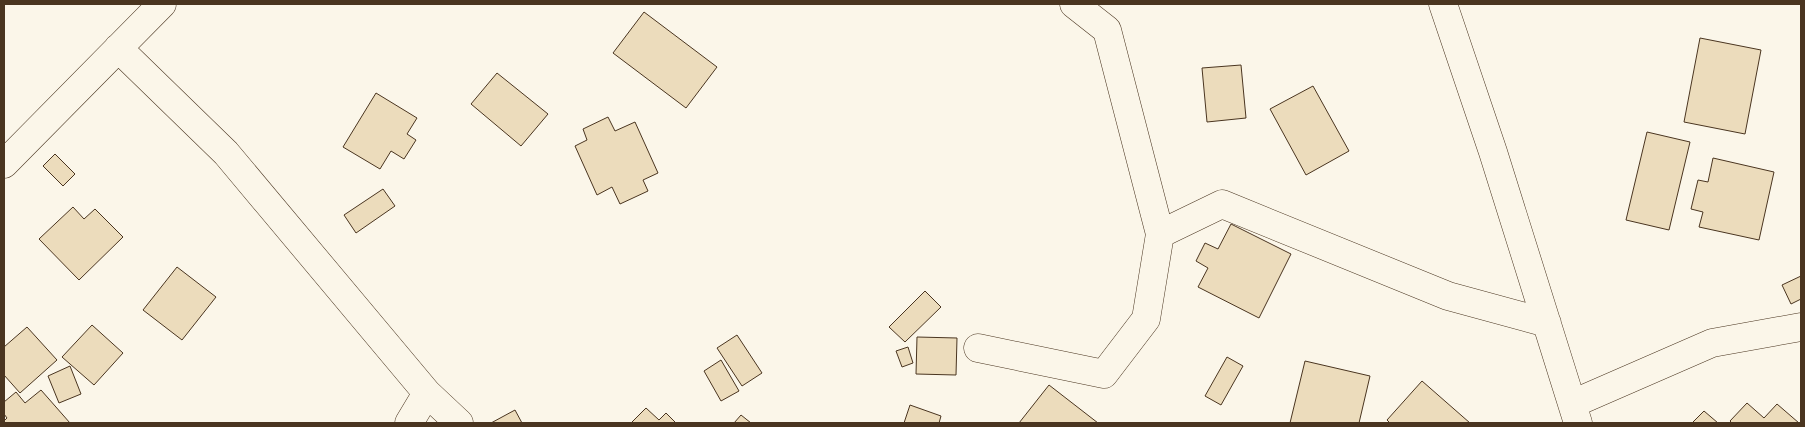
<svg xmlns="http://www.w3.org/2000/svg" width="1805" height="427" font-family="'Archivo Narrow',sans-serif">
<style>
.building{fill:#ecdcbc;stroke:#4a3520}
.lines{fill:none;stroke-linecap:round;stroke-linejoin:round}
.minor-casing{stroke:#4a3520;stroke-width:29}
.minor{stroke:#fbf6e9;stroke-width:28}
</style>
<rect width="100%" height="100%" fill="#fbf6e9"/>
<path class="building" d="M644,12l73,55 -31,41 -73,-55z
M1700,38l61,12 -16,84 -61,-12z
M1241,65l5,53 -39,4 -5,-54z
M497,73l51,41 -27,32 -50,-42z
M1313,86l36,65 -43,24 -36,-66z
M376,93l41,25 -10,16 9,6 -12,19 -13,-8 -11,18 -37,-22z
M608,117l7,14 20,-9 23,51 -15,7 5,11 -28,13 -8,-17 -15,8 -22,-49 12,-6 -4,-11z
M1647,132l43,10 -21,88 -43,-10z
M55,154l20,20 -12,12 -20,-20z
M1713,158l61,14 -15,68 -60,-13 4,-15 -12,-3 7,-29 10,2z
M383,189l12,17 -39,27 -12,-18z
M73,207l11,12 11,-10 28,28 -44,43 -40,-41z
M1231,224l60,30 -32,64 -61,-31 10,-19 -12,-7 9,-18 13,6z
M177,267l39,30 -34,43 -39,-30z
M1801,276v23l-10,5 -9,-19z
M925,291l16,16 -36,35 -16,-15z
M92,325l31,28 -29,32 -32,-28z
M27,327l30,33 -37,33 -16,-18v-28z
M737,335l25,38 -20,13 -25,-38z
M917,337l40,1 -1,37 -40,-1z
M908,347l5,16 -11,4 -6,-16z
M1227,357l16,9 -22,39 -16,-9z
M721,360l18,31 -18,10 -17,-30z
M1305,361l65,15 -11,47h-69z
M70,366l11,28 -22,9 -11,-27z
M1422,381l48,42h-80l-3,-3z
M1049,385l49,38h-79z
M41,390l29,33h-66v-2l3,-3 -3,-4v-12l12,-10 9,11z
M1747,403l17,15 13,-14 22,19h-67l-2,-2z
M910,405l31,11 -2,7h-35z
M646,408l13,12 7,-7 10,10h-45z
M515,410l7,13h-31z
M1704,411l14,12h-26z
M741,415l10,8h-17z"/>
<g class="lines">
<g class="minor-casing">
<path id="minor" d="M1074,4l33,26 53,204 62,-30 226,92 99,27
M1443,4l50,148 85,271
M118,48l108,105 201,240 32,30
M4,164l158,-160
M978,348l126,26 42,-55 14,-85
M1572,404l140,-61 89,-16
M409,423l18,-30"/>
</g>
<use href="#minor" class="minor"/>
</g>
<rect width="1805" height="427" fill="none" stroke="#4a3520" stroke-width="10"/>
</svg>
